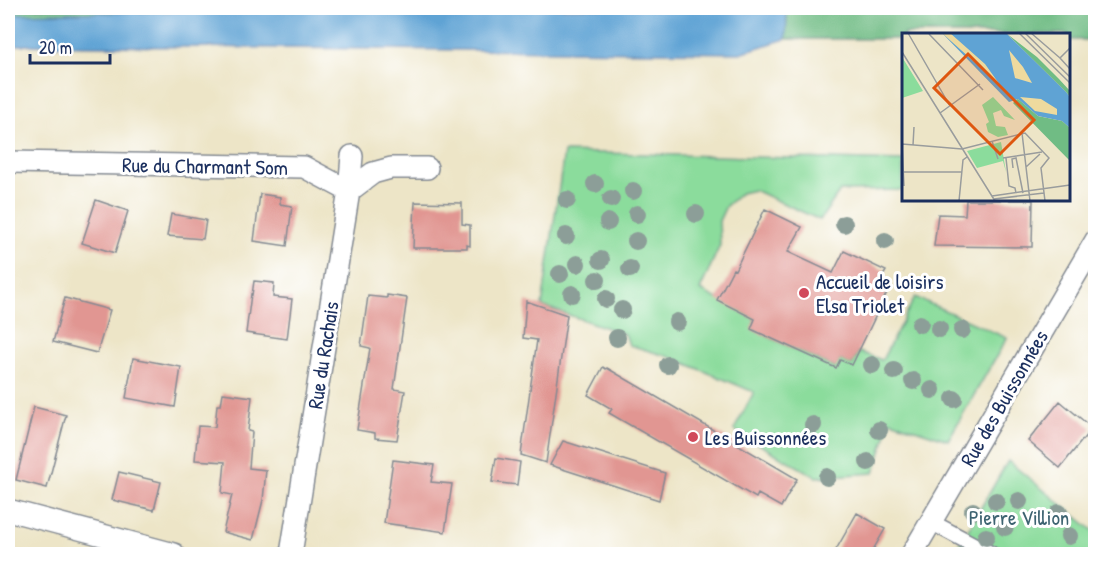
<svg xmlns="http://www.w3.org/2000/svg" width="1103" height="562" font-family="'Patrick Hand',sans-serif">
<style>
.green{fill:#8bdc9c;stroke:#53867d;stroke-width:1.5}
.forest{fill:#70bc84;stroke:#467671;stroke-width:1.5}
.water{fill:#5fa3d4;stroke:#3d6999;stroke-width:1.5}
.building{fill:#e19692}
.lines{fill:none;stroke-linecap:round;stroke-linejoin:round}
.pedestrian-casing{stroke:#848a92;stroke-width:18}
.minor-casing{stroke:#848a92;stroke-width:24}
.pedestrian{stroke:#fff;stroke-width:15}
.minor{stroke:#fff;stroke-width:21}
.tree{fill:#8c9e98}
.poi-dot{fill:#d1495b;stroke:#fff;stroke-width:2}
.labels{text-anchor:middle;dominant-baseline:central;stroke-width:6;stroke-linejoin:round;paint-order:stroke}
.street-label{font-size:21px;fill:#1b2f5e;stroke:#fff}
.poi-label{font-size:21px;fill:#1b2f5e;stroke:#fff;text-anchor:start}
.park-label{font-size:21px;fill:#3d6371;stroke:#fff}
.inset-road{fill:none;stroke:#999c9d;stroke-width:1.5}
.view{fill:#de5710;fill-opacity:0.15;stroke:#de5710;stroke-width:3}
.inset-edge{fill:none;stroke:#1b2f5e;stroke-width:3}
</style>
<rect width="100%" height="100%" fill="#fff"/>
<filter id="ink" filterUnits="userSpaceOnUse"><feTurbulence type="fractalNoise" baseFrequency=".0167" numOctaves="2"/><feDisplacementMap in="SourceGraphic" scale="12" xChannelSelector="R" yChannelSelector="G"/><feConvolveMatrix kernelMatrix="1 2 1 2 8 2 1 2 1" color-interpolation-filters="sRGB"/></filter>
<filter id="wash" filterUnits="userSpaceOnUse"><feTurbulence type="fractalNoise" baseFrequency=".008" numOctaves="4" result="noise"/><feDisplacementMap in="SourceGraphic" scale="24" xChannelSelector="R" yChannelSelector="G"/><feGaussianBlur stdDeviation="1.35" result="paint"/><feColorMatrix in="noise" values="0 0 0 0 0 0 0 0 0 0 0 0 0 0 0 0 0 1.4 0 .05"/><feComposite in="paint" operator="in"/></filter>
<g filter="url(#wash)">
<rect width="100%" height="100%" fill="#ede5c7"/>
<path class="green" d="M564,152l339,9v29l-63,1 -20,29 -66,-30 -13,3 -15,13 -7,15 1,24 -20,45 55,29 -3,10 83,39 5,-8 12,5 7,-13 23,8 33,-63 92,41 -59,102 -57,-19 -17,52 -58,4 -82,-47 20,-38 -81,-34 -44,-13 -4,-11 -83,-28z
M1008,461l87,71v22h-141z"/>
<path class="forest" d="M8,8h395l-358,6h-37z
M787,8h308v32h-26l-1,-6h-164l-1,5h-117z"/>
<path class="water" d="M403,8h384l-1,31 -46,14 -732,-8v-31z"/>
<g id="blocks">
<path class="building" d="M260,194l20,3v7l12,2 -5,40 -33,-5z
M96,200l32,11 -13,42 -33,-10z
M966,200h67l-1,47 -98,-1 4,-32 27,1z
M415,202l47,1v21l8,1v21l-3,-1v3h-54z
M765,209l37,18 -14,25 45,21 11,-22 42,20 -6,10 10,5 -38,79 -12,-5 -4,8 -85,-39 4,-10 -38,-19 16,-31 2,1z
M171,214l35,6 -3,19 -36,-3z
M254,281l20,2 -1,14 19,2 -5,40 -41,-6 5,-39 1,1z
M387,295l20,3 -13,91 11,2 -8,49 -22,-2v-5l-18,-3 13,-82 -9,-2 7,-50 19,2z
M65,298l45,12 -13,43 -44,-11z
M526,301l41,14 -21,148 -25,-8 16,-115 -14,-2z
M133,358l48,9 -6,40 -49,-9z
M603,367l3,2 1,-1 190,111 -16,28 -23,-13 -2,4 -147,-85 3,-4 -24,-14z
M223,393l29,4 -4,34 4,1 -3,36 17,2 -3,30 -10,40 -30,-8 9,-37 -10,-2 3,-31 -30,-2 3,-34 17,1 2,-22h4z
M1060,401l32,27 -32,40 -32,-27z
M34,407l32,8 -19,73 -31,-8z
M563,441l102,32 -6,27 -109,-35z
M496,458l24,4 -3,23 -25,-3z
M393,460l41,5 -3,17 21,2 -7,48 -61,-9z
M119,472l42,10 -7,28 -42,-10z
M857,513l28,16 -15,26h-37z"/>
</g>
</g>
<g filter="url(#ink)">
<use href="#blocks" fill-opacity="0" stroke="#848a92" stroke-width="1.5"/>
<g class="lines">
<g class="pedestrian-casing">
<path id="pedestrian" d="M931,522l60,32"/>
</g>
<g class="minor-casing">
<path id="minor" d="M8,162l296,5 45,24
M349,191l24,-18 18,-5h36
M8,510l166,44
M291,554l58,-363 3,-35
M912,554l184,-314"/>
</g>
<use href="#pedestrian" class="pedestrian"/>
<use href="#minor" class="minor"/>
</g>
<g class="tree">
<circle cx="595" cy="184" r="9"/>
<circle cx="633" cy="191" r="9"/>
<circle cx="611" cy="199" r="9"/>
<circle cx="567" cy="200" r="9"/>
<circle cx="637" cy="214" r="9"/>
<circle cx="696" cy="214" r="9"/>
<circle cx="608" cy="222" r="9"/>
<circle cx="844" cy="224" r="9"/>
<circle cx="566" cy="236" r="9"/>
<circle cx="636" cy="241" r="9"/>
<circle cx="885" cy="241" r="9"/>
<circle cx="601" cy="260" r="9"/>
<circle cx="577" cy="264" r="9"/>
<circle cx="630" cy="269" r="9"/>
<circle cx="560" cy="274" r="9"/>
<circle cx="597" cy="280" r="9"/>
<circle cx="572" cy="294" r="9"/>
<circle cx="606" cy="299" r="9"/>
<circle cx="622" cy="310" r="9"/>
<circle cx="677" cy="322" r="9"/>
<circle cx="920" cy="324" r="9"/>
<circle cx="939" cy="329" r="9"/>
<circle cx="962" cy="330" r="9"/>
<circle cx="617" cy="338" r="9"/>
<circle cx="668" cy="365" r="9"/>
<circle cx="872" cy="365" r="9"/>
<circle cx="894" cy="371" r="9"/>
<circle cx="913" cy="381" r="9"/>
<circle cx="932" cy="390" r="9"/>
<circle cx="954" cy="399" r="9"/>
<circle cx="813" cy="425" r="9"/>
<circle cx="879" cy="430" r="9"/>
<circle cx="868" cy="462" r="9"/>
<circle cx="827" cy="477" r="9"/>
<circle cx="996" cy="501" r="9"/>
<circle cx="1019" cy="501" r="9"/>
<circle cx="973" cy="511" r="9"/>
<circle cx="1059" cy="513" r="9"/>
<circle cx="1005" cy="527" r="9"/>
<circle cx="1069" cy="536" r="9"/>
<circle cx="986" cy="537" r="9"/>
</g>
</g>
<g class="poi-dot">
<circle cx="804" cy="293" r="6"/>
<circle cx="693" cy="437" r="6"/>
</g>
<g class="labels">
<g class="street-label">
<text transform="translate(205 166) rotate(1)">Rue du Charmant Som</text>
<text transform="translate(323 355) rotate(-81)">Rue du Rachais</text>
<text transform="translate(1004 398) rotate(-60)">Rue des Buissonnées</text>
</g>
<g class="poi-label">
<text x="816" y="281">Accueil de loisirs<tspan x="816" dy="24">Elsa Triolet</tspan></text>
<text x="705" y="437">Les Buissonnées</text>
</g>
<g class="park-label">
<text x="1019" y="517">Pierre Villion</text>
</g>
</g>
<g transform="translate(902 33)">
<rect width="168" height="168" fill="#ede5c7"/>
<path d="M0,24l21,34 -21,7zM91,64l22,23 -11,-4 -3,-6 -8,3 3,13 9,1 3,8 -10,2 -10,-5 -2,-8 3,-2 -7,-17zM99,109l5,30 -3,-11 -26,7 -10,-17z" fill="#8bdc9c"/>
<path d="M104,0l31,24 22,22 11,12v6zM116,65l20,18 25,5 7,7v33l-57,-58z" fill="#70bc84"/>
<path d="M40,0h64l60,59 4,5v31l-8,-7 -24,-5 -20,-17 -9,3z" fill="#eeda9e"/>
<path d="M40,0l58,52 -15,-21 -35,-31h56l60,59 4,5v31l-8,-7 -24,-5 -20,-17 -9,3zM107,17l14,17 9,16 -17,-5zM118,64l21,2 16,10v6l-22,-4z" fill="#5fa3d4" fill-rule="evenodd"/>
<path class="inset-road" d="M6,0l42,73M117,0l51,50M123,0l45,44M129,0l29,25M27,1l54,56M168,15l-10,10 10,11M0,19l93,149M38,80l40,-29M120,100l8,68M90,108l6,18M0,111l60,5 63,-16 24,25 -8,10 4,33M0,111l2,42M11,112l1,-18M101,125l39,-6M104,125l3,28 6,2 1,5M124,134l14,-13M111,135l-1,-9 4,-1 7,35M0,139h60M90,163l78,-11M92,166l50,-6M57,168l4,-41 4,-3"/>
<path class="view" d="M66,21l66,66 -34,34 -66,-66z"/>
<rect width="168" height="168" class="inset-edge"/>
</g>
<rect width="1103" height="562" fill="none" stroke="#fff" stroke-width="30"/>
<path d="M30 54v9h80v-9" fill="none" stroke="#1b2f5e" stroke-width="3"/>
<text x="39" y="54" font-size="18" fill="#1b2f5e" stroke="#ffffff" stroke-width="4.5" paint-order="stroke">20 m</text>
</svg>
